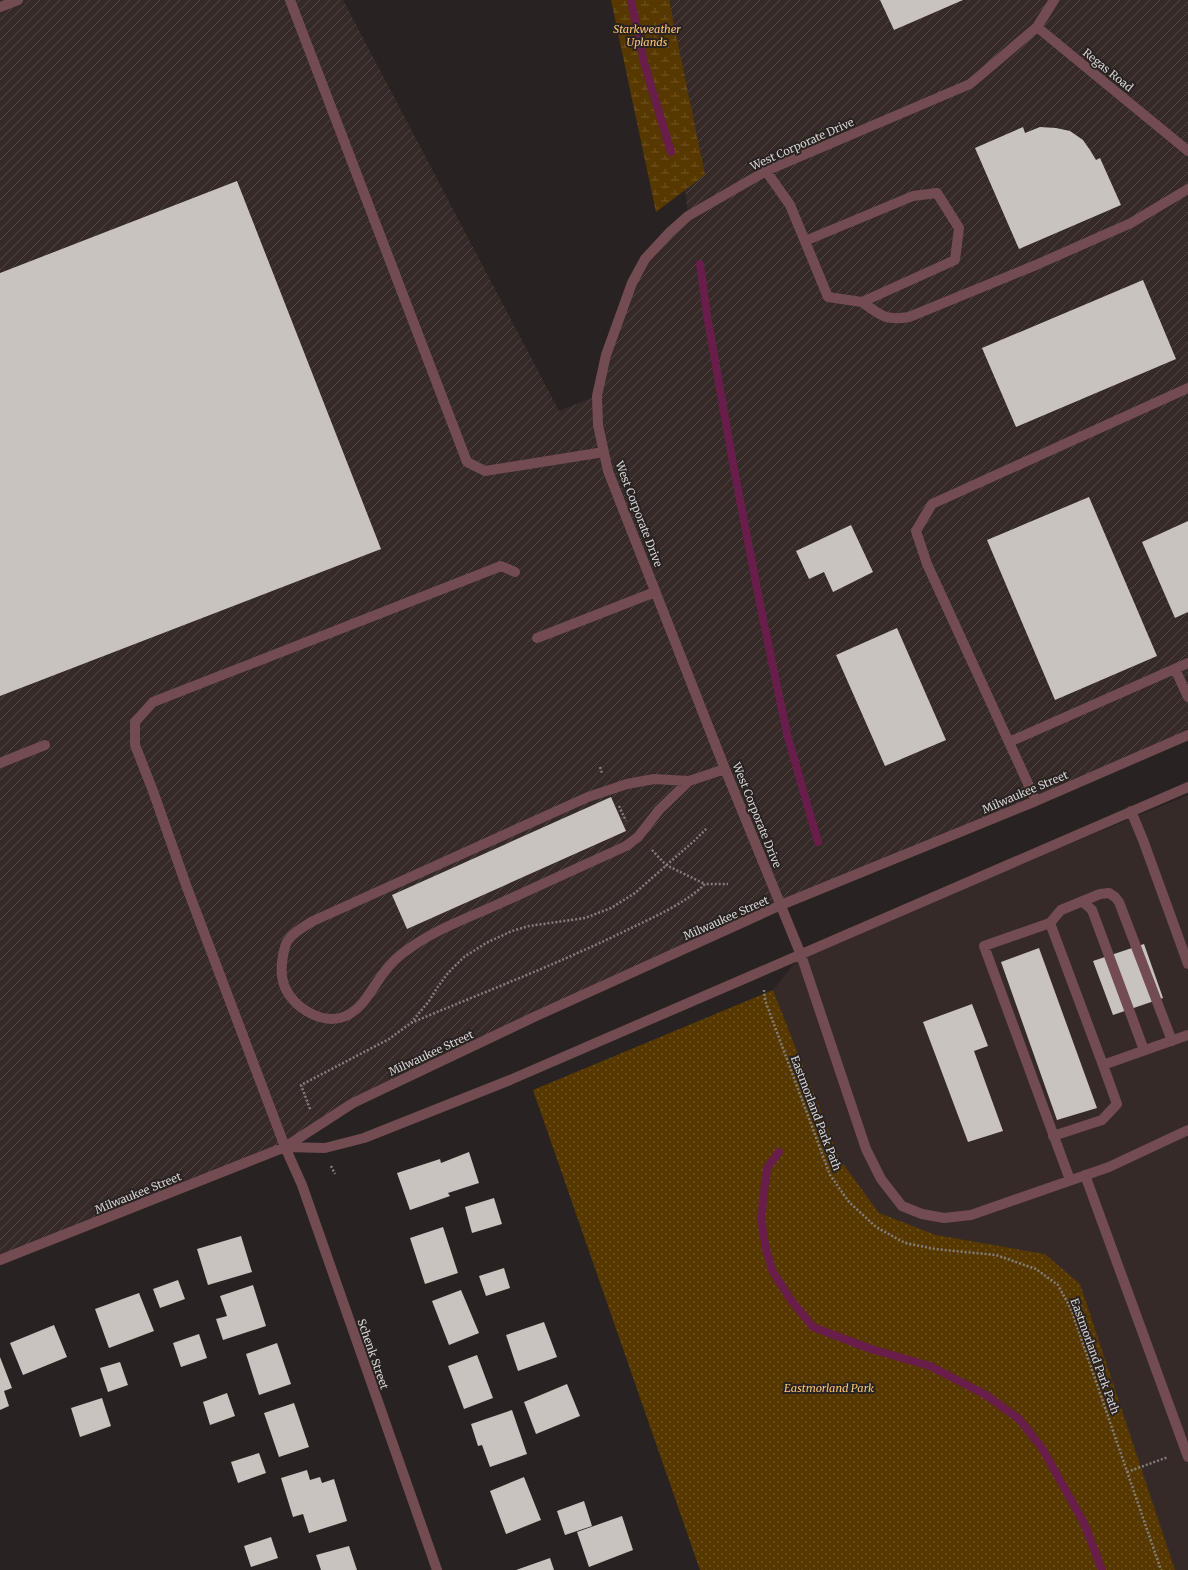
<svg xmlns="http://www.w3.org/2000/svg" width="1188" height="1570" font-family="Merriweather,serif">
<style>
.built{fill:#362a28}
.industrial{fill:url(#industrial-furrows)}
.green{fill:url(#green-dots)}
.wetland{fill:url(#wetland-marsh)}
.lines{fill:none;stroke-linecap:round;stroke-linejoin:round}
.stream{stroke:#691d4a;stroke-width:8}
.building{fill:#c9c3bf}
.path{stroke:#837e7d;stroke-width:2.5;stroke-dasharray:2 2;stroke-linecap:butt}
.minor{stroke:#734c52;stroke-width:10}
.labels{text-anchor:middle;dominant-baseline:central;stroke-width:4;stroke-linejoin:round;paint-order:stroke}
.park-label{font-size:11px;font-style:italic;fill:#fcc472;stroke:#282322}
.street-label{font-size:11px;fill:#d6d2d1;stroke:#282322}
</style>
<defs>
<pattern id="industrial-furrows" width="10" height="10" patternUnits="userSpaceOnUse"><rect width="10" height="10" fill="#362a28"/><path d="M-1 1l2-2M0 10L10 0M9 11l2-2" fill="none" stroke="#524846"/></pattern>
<pattern id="green-dots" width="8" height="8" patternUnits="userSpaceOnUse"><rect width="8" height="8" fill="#573800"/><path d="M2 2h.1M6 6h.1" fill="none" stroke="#6e5424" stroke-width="1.8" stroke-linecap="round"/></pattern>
<pattern id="wetland-marsh" width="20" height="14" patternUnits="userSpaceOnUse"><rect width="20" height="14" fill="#573800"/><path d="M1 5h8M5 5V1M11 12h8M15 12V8" fill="none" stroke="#6e5424"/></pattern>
</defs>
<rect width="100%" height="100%" fill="#282322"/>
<path class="built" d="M1188,795v775h-13l-95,-286 -35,-30 -109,-19 -57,-22 -40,-55 -66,-168 28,-35z"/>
<path class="industrial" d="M0,0h343l216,411 38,-15 35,-113 56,-67 -23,-216h523v735l-407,170 -428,198 -68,44 -285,113z"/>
<path class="green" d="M773,990l66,168 40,55 57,22 109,19 35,30 95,286h-475l-167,-480z"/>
<path class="wetland" d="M611,0h58l36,175 -49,37z"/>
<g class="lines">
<path class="stream" d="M631,0l14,66 26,86
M700,264l7,51 27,154 26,135 27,130 31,108
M779,1152l-12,16 -6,50 5,32 7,22 18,28 22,27 58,22 59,17 56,29 33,24 23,29 42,75 18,47"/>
</g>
<path class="building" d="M880,0h83l-69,30z
M1023,127l2,6 15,-6 16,1 14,3 13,9 7,10 6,10 4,-2 21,47 -102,44 -44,-101z
M237,181l144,368 -381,147v-423z
M1143,280l33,79 -160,68 -34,-79z
M1089,497l68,159 -102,44 -68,-160z
M1188,521v91l-13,6 -33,-76z
M851,525l22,47 -40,20 -9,-20 -15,7 -13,-28z
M897,628l49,112 -61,26 -49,-111z
M611,797l15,34 -219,98 -15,-34z
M1144,944l19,54 -50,17 -20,-54z
M1039,948l58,160 -40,12 -56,-158z
M972,1004l16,42 -14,5 29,80 -35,11 -45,-120z
M469,1152l10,31 -31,10 2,3 -40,14 -13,-37 43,-14 1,4z
M494,1198l8,26 -30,9 -7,-26z
M443,1227l15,46 -33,11 -15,-46z
M241,1236l11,36 -44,13 -11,-36z
M504,1268l6,20 -24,8 -7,-20z
M178,1280l7,19 -25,9 -7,-19z
M253,1285l13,41 -43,14 -7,-21 11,-3 -7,-20z
M461,1290l18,43 -30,12 -17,-44z
M139,1293l15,38 -45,17 -14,-39z
M544,1322l13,35 -39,14 -12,-36z
M54,1325l13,32 -44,18 -13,-32z
M199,1334l8,24 -26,9 -8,-24z
M277,1343l14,41 -32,11 -13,-41z
M477,1355l16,43 -29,11 -16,-43z
M0,1357l12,31 -8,3 5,15 -9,4z
M120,1362l8,23 -20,7 -8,-24z
M567,1384l13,32 -44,18 -12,-32z
M227,1393l8,23 -25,9 -7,-23z
M102,1398l9,28 -31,11 -9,-29z
M294,1403l15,44 -30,10 -15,-44z
M512,1410l15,44 -37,13 -8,-22 -4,1 -7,-22z
M259,1453l7,20 -28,10 -7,-21z
M307,1470l3,10 10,-3 2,6 12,-4 13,42 -38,12 -6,-19 -10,3 -12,-39z
M524,1477l17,43 -35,14 -16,-43z
M584,1501l8,25 -27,9 -8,-24z
M622,1516l11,34 -44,17 -12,-35z
M271,1537l7,21 -27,9 -7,-21z
M349,1546l8,24h-36l-5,-15z
M550,1558l4,12h-38z"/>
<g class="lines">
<path class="path" d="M600,767l2,6
M619,806l7,15
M652,850l14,15 39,19
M764,990l1,10 65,175 19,27 27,25 29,16 30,6 61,6 40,14 22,16 13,24 90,261
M411,1023l18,-22 8,-13 11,-15 16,-16 22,-14 26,-12 17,-5 56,-8 26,-10 24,-15 60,-53 12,-12
M310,1109l-9,-24 88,-46 22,-16c73,-31 147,-59 218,-94 25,-12 57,-26 76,-45h23
M331,1166l4,8
M1127,1472l41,-15"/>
<path class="minor" d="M290,0l177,462 18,9 119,-19
M1054,0l-17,27 -67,57 -204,87 -78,45 -18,16 -25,27 -13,24 -26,72 -9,41 1,29 10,46 117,298 76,186 65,194 15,30 21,27 20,8 22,4 27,-3 138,-48 79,-37
M0,7l18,-7
M1037,27l151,124
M766,171l24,34 38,92 34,5 93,-42 4,-32 -22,-35 -24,3 -108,45
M862,302c19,13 22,19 47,15l127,-52 95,-42 57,-34
M537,638l118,-46
M1175,669l13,28
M1009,742l179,-79
M0,763l45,-18
M689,781l-30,29 -21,27 -12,9c-44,20 -88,40 -132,60 -29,13 -59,24 -84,42 -11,7 -21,17 -28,27 -11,15 -18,32 -36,41 -23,10 -53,-8 -62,-31 -3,-9 -3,-19 -1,-29 1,-6 2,-13 6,-17 6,-8 16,-13 24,-18l275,-124 39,-13 27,-5 35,2 36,-12
M1036,801l-109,-237 -11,-33 16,-27 256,-116
M1131,811l12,29 45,124
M1082,901l10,9 52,140
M1050,923l11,-13 39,-16 9,-1 6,4 4,5 53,139
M1053,1136l49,-16 15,-16 -14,-39 85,-30
M285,1147l40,1 39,-10 146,-58 678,-293
M1085,1175l103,282
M1070,1180l-86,-234 66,-23 53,142
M0,1260l285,-113 68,-44 181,-86 247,-112 255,-104 152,-66
M437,1570l-135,-385 -17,-38 -99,-262 -33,-94 -18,-46v-23l18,-20 348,-136 14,6"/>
</g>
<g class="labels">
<g class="park-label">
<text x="647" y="29">Starkweather<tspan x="647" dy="13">Uplands</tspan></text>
<text x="829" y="1388">Eastmorland Park</text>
</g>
<g class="street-label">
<text transform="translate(1108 70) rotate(39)">Regas Road</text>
<text transform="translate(802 144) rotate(-24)">West Corporate Drive</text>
<text transform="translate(639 514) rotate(69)">West Corporate Drive</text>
<text transform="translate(1025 792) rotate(-23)">Milwaukee Street</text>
<text transform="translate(757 815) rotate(68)">West Corporate Drive</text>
<text transform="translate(726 918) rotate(-24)">Milwaukee Street</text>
<text transform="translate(431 1053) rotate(-25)">Milwaukee Street</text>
<text transform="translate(816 1113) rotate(69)">Eastmorland Park Path</text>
<text transform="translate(138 1193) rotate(-22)">Milwaukee Street</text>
<text transform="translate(373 1354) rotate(71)">Schenk Street</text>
<text transform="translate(1095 1356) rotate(70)">Eastmorland Park Path</text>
</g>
</g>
</svg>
